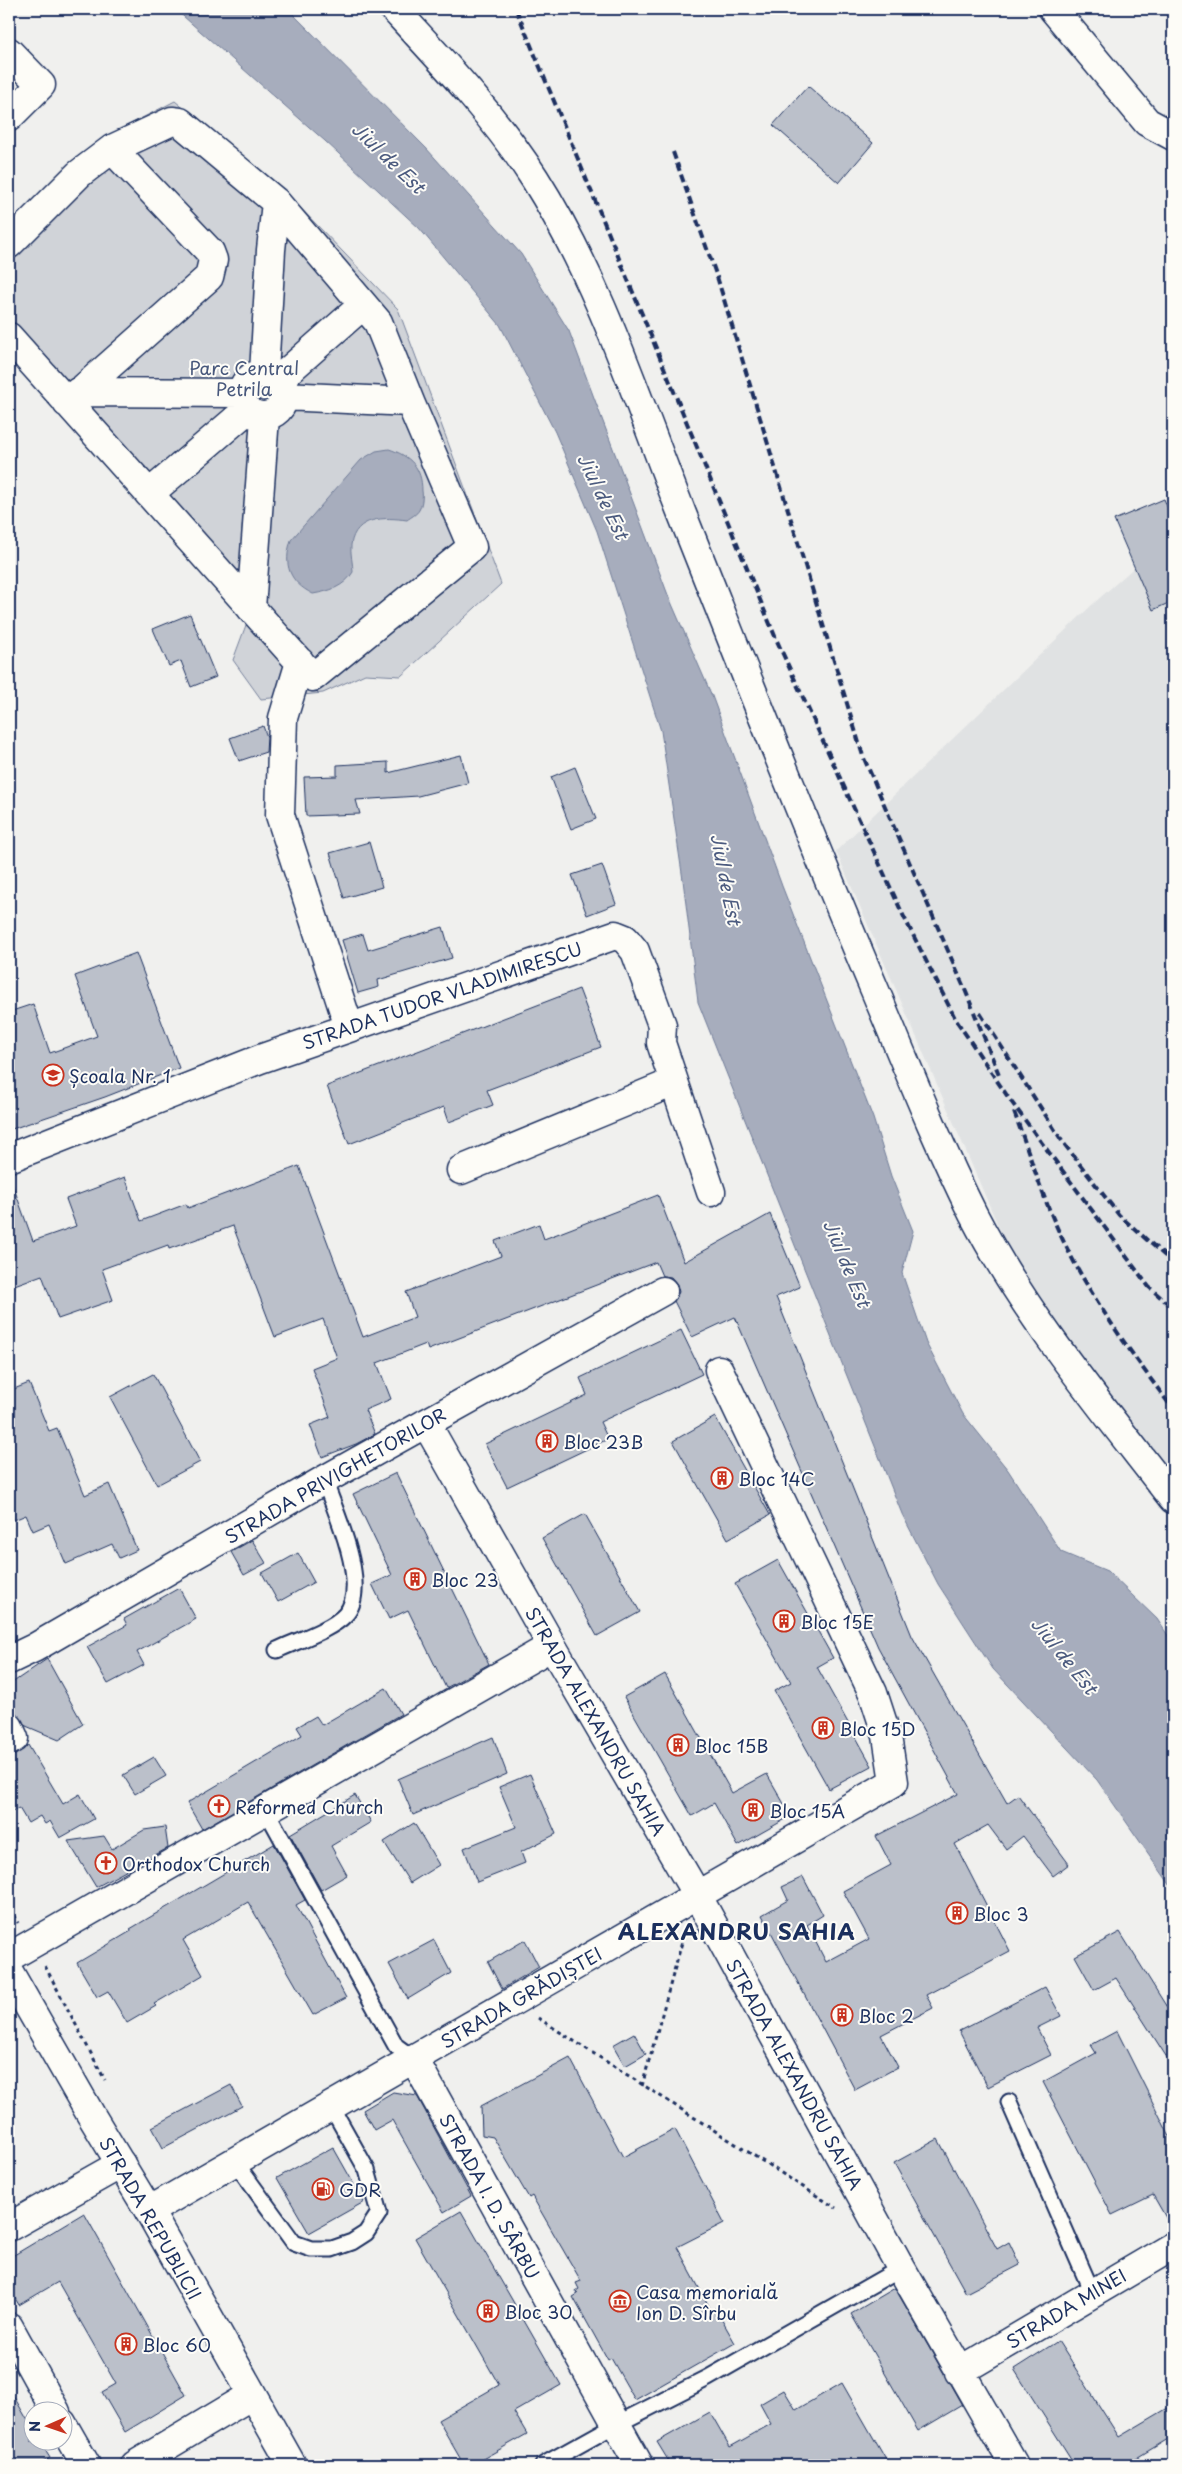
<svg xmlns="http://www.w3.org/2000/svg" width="1182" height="2474" font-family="'Playpen Sans',sans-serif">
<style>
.built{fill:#e0e2e3}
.green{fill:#d0d3d8;stroke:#76819b}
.water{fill:#a7adbd;stroke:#6f7b97}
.building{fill:#bbc0ca;stroke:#1b2f5e}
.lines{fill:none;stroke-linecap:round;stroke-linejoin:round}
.lane-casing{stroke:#1b2f5e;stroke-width:19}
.street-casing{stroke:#1b2f5e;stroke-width:31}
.secondary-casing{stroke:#1b2f5e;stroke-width:31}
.path{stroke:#1b2f5e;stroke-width:3;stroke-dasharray:4 4;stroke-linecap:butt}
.lane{stroke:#fdfcf7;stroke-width:15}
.street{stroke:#fdfcf7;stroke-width:28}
.secondary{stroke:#fdfcf7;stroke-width:28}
.rail{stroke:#1b2f5e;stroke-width:4;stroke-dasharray:8 4;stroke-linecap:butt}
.labels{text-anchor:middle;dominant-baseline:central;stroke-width:4;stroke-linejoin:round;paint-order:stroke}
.park-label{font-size:18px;fill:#48587c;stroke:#fdfcf7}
.street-label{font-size:18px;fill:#1b2f5e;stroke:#fdfcf7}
.poi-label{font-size:18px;fill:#1b2f5e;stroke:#fdfcf7;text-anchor:start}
.water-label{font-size:19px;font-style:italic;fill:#4c5b7f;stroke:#fdfcf7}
.district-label{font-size:22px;font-weight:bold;letter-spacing:1px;fill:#1b2f5e;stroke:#fdfcf7}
</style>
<rect width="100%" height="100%" fill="#f0f0ee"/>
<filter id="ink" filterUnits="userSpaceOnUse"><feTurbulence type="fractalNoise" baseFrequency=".02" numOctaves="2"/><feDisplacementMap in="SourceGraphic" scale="10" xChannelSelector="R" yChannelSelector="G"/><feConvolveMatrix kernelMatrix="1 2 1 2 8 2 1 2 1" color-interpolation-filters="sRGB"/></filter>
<g filter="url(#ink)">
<path class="built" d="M1173,533v946l-98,-124 -59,-88 -180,-416 258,-248z"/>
<path class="green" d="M175,101l114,95 109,113 103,275 -100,92 -36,-2 -42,19 -62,6 -28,-39 16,-43 -240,-264v-122l100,-96z"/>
<path class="water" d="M175,9h113l138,139 95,106 48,77 99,264 44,101 70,190 91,232 18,58 22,55 -11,42 24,70 37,71 45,56 53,82 46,19 50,48 16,24v246l-76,-109 -104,-111 -55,-85 -36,-70 -204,-512 -15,-122 -22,-149 -64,-200 -42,-99 -55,-107 -81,-97 -94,-87z
M389,449c21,7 33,18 33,42 1,5 0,14 -3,19 -2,4 -8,7 -12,10 -22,-3 -52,-4 -56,25 -1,8 2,19 2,27 -9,15 -23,19 -40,22 -24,-12 -30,-29 -22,-54l70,-80 15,-9z"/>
<path class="building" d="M808,86l65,57 -34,40 -66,-58z
M1164,499l9,22v80l-20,9 -39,-90z
M190,614l26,63 -25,10 -10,-26 -12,5 -16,-37z
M263,726l4,11 -1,15 -27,9 -9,-23z
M461,755l7,28 -50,13 -62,4 4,14 -54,2 -2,-39 33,-1v-11l51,-3v11z
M575,767l21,52 -25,10 -20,-52z
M369,842l13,45 -38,11 -14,-45z
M602,865l14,39 -29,11 -15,-40z
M443,927l9,31 -74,22 1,7 -21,6 -16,-53 21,-6 5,16z
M136,953l43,115 -74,29 -96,33v-118l24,-8 17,49 47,-17 -22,-60z
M579,989l22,58 -114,43 6,15 -44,17 -5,-15 -95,37 -22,-58z
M299,1166l64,171 52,-20 -9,-25 95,-36 -6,-15 44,-17 5,15 114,-44 26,67 86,-48 30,73 -24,10 136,339 95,167 11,-8 51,69 -16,12 -30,-40 -17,13 -18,-24 -33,19 55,107 -84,44 7,13 -52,27 17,32 -43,23 -93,-175 26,-15 -6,-13 21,-10 20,38 -16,10 19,37 43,-23 -26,-48 48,-26 -15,-29 82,-42 -80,-147 -143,-330 -43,20 -18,-36 5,-9 -2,-8 -6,-7 -9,-1 -6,-14 -228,88 -2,-6 -49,19 14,36 -26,11 10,24 -19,10 -34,13 -12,-32 20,-8 -18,-49 25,-10 -14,-39 -48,18 -42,-111 -64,23 -1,-4 -66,24 11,31 -55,19 -16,-44 -33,12v-106l2,-1 22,61 43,-15 -10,-27 59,-22 16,44 45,-17 2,4z
M681,1330l21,44 -102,48 8,17 -101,48 -22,-43 102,-49 -7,-17z
M153,1374l47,88 -43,23 -47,-88z
M29,1383l20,48 8,-3 28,67 24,-11 28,66 -18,8 -7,-14 -46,20 -17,-40 -16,7 -7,-16 -17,7v-131z
M715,1417l55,98 -42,24 -55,-98z
M396,1473l93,191 -43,24 -38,-78 -19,9 -17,-35 20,-9 -39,-81z
M585,1514l55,98 -43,24 -55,-98z
M252,1540l14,23 -22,12 -13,-23z
M298,1553l16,29 -36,20 -16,-29z
M778,1560l55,98 -16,9 55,99 -43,23 -55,-98 17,-9 -56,-98z
M179,1588l17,31 -59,33 7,13 -36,19 -21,-37 40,-22 -3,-6z
M47,1659l36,65 -24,16 -33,-14 -8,-11 -9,-5v-25z
M665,1674l67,119 35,-19 24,42 -53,30 -24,-43 -22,13 -68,-119z
M386,1688l15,26 -199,115 -15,-26 115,-68 -5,-8 19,-11 6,9z
M493,1737l14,37 -94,41 -15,-36z
M28,1745l35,59 17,-10 14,25 -34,19 -10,-17 -5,3 -5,-8 -12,7 -9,-15 -10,5v-56l8,-3z
M154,1757l12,19 -31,18 -12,-19z
M530,1774l26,60 -35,18 4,11 -48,19 -13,-34 52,-21 -17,-40z
M355,1795l16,27 -40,24 16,29 -26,15 -31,-56z
M414,1823l25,42 -29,18 -26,-41z
M165,1827l3,21 -72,39 -28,-46 36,-5 8,13 32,-19z
M274,1844l31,56 -9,5 50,93 -33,17 -65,-113 -65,38 20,35 -49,29 2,2 -29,17 -19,-32 -11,6 -20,-34 54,-32 -1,-2z
M1120,1932l53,85v50l-57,-89 -22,12 -19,-34z
M434,1940l17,33 -43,26 -19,-35z
M525,1940l14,27 -37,22 -14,-27z
M1045,1987l16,29 -24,12 14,27 -63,32 -29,-56z
M1117,2031l56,112v87l-20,-35 -41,20 -69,-133 53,-29 -5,-8z
M634,2033l12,21 -21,12 -12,-21z
M570,2058l53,99 52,-28 49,94 -47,24 34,63 4,-2 20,35 -100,57 -24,-42 -3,2 -35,-63 5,-3 -2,-3 3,-2 -3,-6 5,-2 -49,-85 -3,2 -36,-61 -11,-2 -1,-29z
M231,2085l11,21 -79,42 -11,-21z
M393,2092l24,4 54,100 -27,16 -52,-92 -18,10 -11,-20z
M938,2139l59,110 12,-7 11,23 -54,28 -72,-130z
M333,2147l31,55 -55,31 -32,-55z
M461,2211l100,174 -47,27 13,22 -55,31h-8l-26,-45 61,-35 -84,-147z
M84,2213l102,182 -61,37 -23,-40 14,-8 -58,-102 -39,23 -10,-17v-30z
M895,2288l67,117 -44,26 -67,-117z
M1058,2341l61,96 54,-32v31l-48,29h-50l-61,-96z
M842,2383l47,82h-218l-14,-23 53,-30 20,35 41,-23 -11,-20 24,-14 12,20z
M9,2388l23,40v14h8l10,16 -12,7h-29z"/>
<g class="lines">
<g class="lane-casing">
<path id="lane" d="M277,1650c19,-9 54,-20 68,-35 26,-27 -10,-105 -21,-135
M266,1810l130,236 18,13
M1009,2102l83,190
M235,2162l59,81 17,6h21l20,-7 14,-9 13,-20 -12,-43 -36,-64
M543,2465l72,-40 93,-47 193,-110"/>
</g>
<g class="street-casing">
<path id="street" d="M1053,9l94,113 26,14
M9,52l32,33 -32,32
M9,244l70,-70 33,-25 60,-28 8,1 96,80 102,120 32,80 62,145 -159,130 -304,-340
M264,373l7,-123 5,-48
M242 395a21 21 0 1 1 42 0a21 21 0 1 1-42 0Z
M278,380l85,-75
M78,392l163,1
M284,396l126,6
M67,403l142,-126 4,-17 -3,-8 -98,-103
M149,494l98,-84
M251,608l14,-191
M300,662l-17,56 -3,97 69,212
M9,1158l251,-99 355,-124 10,4 10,12 27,74 -1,18 50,149
M461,1170l213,-88
M426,1423l126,223 145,249 204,373 113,197
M9,1660l25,-12 290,-168 339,-189
M9,1727l5,11 -5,3
M9,1957l543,-311
M414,2059l225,406
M149,2211l745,-429 -7,-46 -14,-43 -154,-323
M9,2227l112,-63
M9,2327l47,85
M959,2372l214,-126
M62,2423l24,42
M135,2465l117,-70"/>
</g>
<g class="secondary-casing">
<path id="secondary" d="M394,9c50,54 101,108 141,170 65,103 103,223 147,335 63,158 125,317 192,474 32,76 62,152 99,226 54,104 129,193 200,285
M9,1972l82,143 58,96 143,254"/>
</g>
<path class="path" d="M9,1908l9,15
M45,1966l60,114
M538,2018l298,190
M642,2086l42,-151"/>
<use href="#lane" class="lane"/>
<use href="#street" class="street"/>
<use href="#secondary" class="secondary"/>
<path class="rail" d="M516,9l261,632 127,276 52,103 54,80 139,187 24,21
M673,152l45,128 145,476 103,236 34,85
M980,1013l82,128 57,74 54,48
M1014,1112c14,37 25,75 41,111 30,68 74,127 118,186"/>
</g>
</g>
<defs>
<g id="school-ring" transform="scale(1.125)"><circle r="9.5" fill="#fdfcf7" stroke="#c8321e" stroke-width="1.5"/><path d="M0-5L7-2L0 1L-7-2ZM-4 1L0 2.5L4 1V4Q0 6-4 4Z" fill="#c8321e"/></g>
<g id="building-ring" transform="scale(1.125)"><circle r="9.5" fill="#fdfcf7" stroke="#c8321e" stroke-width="1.5"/><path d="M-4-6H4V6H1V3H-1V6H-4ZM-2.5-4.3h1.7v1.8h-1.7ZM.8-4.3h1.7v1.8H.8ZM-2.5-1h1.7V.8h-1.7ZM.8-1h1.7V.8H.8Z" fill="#c8321e"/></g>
<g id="church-ring" transform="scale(1.125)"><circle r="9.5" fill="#fdfcf7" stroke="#c8321e" stroke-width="1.5"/><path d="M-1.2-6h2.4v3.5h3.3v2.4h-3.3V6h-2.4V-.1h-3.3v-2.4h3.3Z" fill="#c8321e"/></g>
<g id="fuel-ring" transform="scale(1.125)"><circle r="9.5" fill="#fdfcf7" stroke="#c8321e" stroke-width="1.5"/><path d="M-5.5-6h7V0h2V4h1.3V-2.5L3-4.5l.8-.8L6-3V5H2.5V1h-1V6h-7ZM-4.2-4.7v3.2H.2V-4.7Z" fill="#c8321e"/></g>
<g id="museum-ring" transform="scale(1.125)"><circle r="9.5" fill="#fdfcf7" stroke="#c8321e" stroke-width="1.5"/><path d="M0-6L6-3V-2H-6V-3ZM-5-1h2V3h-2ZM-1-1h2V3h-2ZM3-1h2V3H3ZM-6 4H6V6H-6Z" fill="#c8321e"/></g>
</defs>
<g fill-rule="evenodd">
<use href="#school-ring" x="53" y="1075"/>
<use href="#building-ring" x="547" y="1441"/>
<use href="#building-ring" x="722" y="1478"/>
<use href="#building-ring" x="415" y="1579"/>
<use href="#building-ring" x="784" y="1621"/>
<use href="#building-ring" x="823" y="1728"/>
<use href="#building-ring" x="678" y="1745"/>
<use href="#church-ring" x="219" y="1806"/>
<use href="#building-ring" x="753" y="1810"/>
<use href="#church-ring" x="106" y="1863"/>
<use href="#building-ring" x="957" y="1913"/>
<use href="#building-ring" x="842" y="2015"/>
<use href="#fuel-ring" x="323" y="2189"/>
<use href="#museum-ring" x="620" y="2301"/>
<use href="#building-ring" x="488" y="2311"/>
<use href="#building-ring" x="126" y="2344"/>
</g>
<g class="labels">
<g class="park-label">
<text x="244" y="367">Parc Central<tspan x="244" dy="21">Petrila</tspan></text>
</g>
<g class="street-label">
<text transform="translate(442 995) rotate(-19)">STRADA TUDOR VLADIMIRESCU</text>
<text transform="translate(335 1475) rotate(-30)">STRADA PRIVIGHETORILOR</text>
<text transform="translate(596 1721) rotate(60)">STRADA ALEXANDRU SAHIA</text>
<text transform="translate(521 1997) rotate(-30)">STRADA GRĂDIȘTEI</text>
<text transform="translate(795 2074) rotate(61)">STRADA ALEXANDRU SAHIA</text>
<text transform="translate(490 2196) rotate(61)">STRADA I. D. SÂRBU</text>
<text transform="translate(151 2218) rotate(60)">STRADA REPUBLICII</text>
<text transform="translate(1066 2308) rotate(-31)">STRADA MINEI</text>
</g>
<g class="poi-label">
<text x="69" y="1075">Școala Nr. 1</text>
<text x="563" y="1441">Bloc 23B</text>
<text x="738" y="1478">Bloc 14C</text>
<text x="431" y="1579">Bloc 23</text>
<text x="800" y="1621">Bloc 15E</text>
<text x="839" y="1728">Bloc 15D</text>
<text x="694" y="1745">Bloc 15B</text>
<text x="235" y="1806">Reformed Church</text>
<text x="769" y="1810">Bloc 15A</text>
<text x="122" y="1863">Orthodox Church</text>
<text x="973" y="1913">Bloc 3</text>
<text x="858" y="2015">Bloc 2</text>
<text x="339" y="2189">GDR</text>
<text x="636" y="2291">Casa memorială<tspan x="636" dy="21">Ion D. Sîrbu</tspan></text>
<text x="504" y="2311">Bloc 30</text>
<text x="142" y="2344">Bloc 60</text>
</g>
<g class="water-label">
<text transform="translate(389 157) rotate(44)">Jiul de Est</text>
<text transform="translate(604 496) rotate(64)">Jiul de Est</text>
<text transform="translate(727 879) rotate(79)">Jiul de Est</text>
<text transform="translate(848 1263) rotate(67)">Jiul de Est</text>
<text transform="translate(1065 1655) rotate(51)">Jiul de Est</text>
</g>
<g class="district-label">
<text x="737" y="1930">ALEXANDRU SAHIA</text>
</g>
</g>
<rect width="1182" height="2474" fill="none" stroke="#fdfcf7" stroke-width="30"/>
<rect x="15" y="15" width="1152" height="2444" fill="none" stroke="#1b2f5e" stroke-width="2" filter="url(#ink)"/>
<g transform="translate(48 2426) rotate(268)"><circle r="24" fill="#fdfcf7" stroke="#a3aaba"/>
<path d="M0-4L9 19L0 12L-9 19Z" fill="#c8321e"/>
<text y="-8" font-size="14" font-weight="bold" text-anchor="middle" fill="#1b2f5e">N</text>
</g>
</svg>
